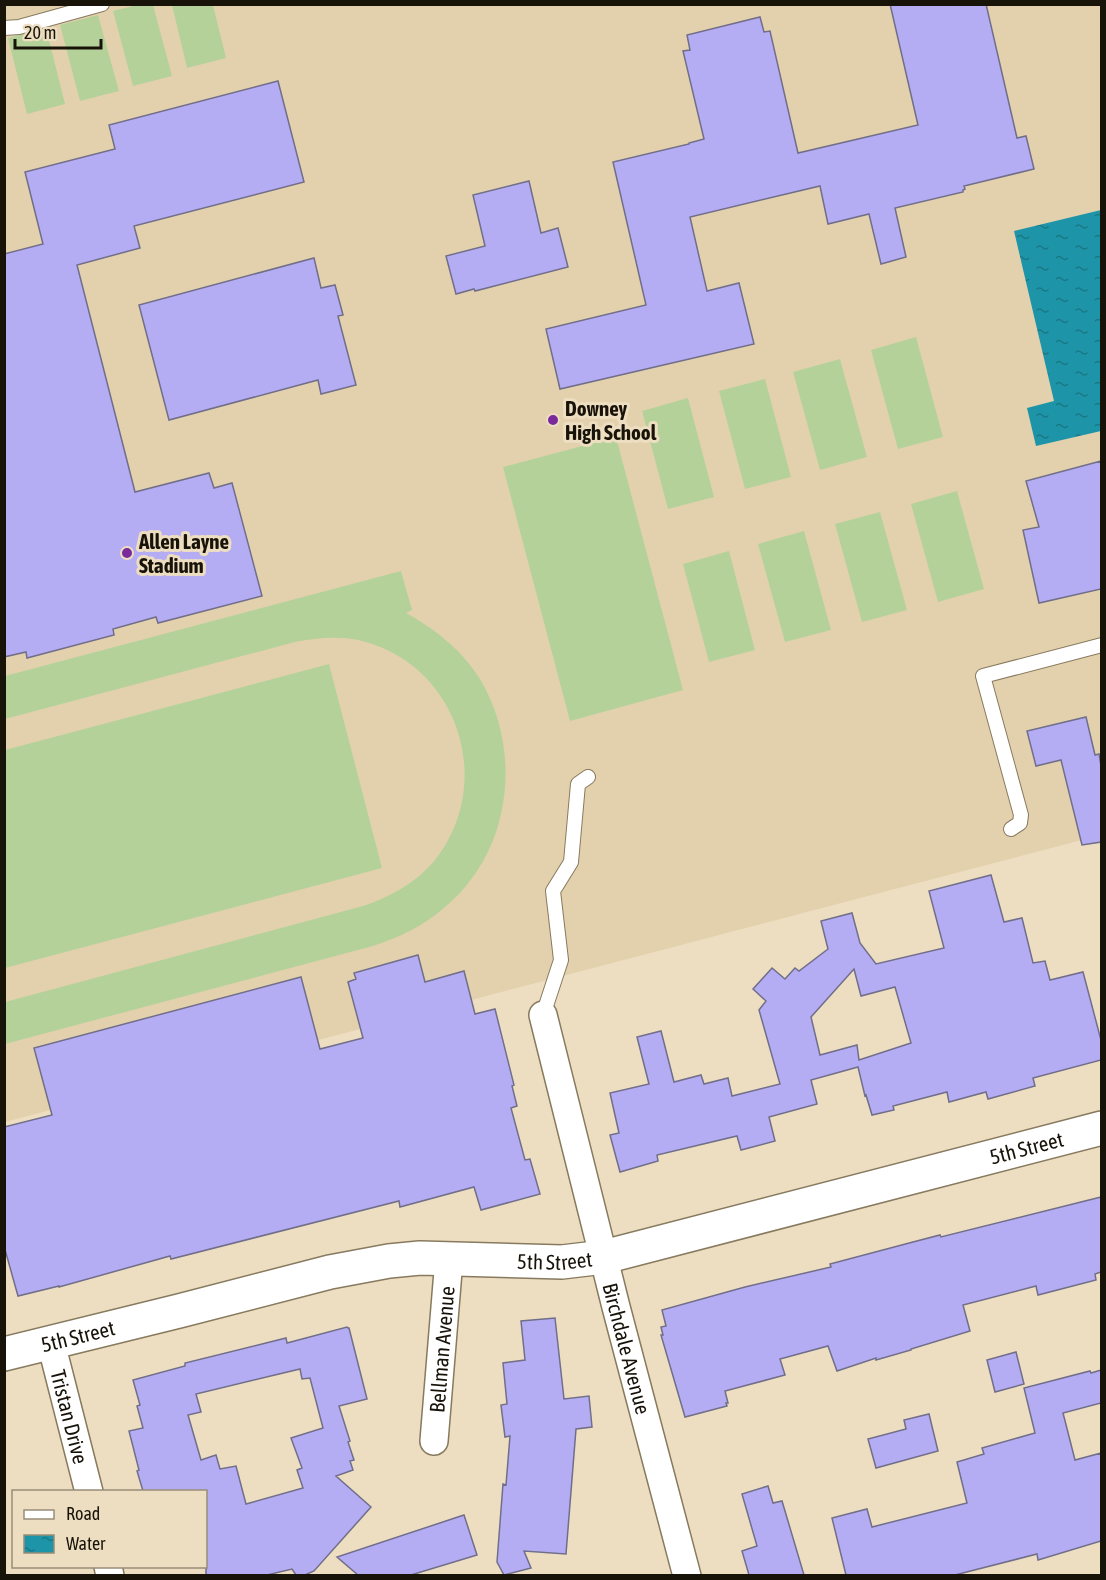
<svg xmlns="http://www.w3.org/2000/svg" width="1106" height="1580" font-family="'Asap Condensed',sans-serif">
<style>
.built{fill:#e3d1ad}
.pitch{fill:#b5d19a}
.water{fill:url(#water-ripples)}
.building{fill:#b5adf4;stroke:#706e89;stroke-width:1.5;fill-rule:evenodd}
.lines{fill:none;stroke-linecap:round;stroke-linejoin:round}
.service-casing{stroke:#877a5f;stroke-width:16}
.minor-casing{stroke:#877a5f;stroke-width:30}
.tertiary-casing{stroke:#877a5f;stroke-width:36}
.service{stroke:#fff;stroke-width:14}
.minor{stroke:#fff;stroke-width:27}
.tertiary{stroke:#fff;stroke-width:33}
.poi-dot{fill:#7a299a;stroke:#eddec1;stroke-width:2}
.labels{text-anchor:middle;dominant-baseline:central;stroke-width:6;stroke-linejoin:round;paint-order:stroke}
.poi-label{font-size:21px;font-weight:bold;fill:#181309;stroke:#eddec1;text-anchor:start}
.street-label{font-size:21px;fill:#181309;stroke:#eddec1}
</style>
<defs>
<pattern id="water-ripples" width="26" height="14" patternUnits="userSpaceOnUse" patternTransform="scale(1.5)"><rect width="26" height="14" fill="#1d94a7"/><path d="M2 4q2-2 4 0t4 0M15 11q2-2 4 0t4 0" fill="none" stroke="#197886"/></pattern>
</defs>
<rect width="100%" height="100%" fill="#eddec1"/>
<path class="built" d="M5,5h1096v830l-1096,287z"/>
<path class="pitch" d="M137,5h16l19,71 -39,10 -20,-75z
M172,5h41l13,53 -39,10z
M98,15l21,76 -39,10 -20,-76z
M46,28l19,76 -38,10 -19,-76z
M916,337l27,100 -45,12 -27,-99z
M840,359l27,98 -47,13 -27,-98z
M765,379l26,98 -46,12 -26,-98z
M688,398l26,99 -46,12 -26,-98z
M616,437l67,253 -113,31 -67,-254z
M957,491l27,98 -46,13 -27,-98z
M880,512l27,98 -45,12 -27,-98z
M804,531l27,99 -46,12 -27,-98z
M729,551l26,99 -46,12 -26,-98z
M401,571l11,39 -6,3c29,16 56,37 74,66 43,72 32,173 -35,228 -21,19 -45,30 -72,39l-368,98v-42l358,-96c27,-9 53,-23 72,-46 62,-79 22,-198 -77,-220 -21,-4 -42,-2 -63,2l-290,77v-43z
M329,664l53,204 -377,100v-218z"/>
<path class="water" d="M1101,210v221l-65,15 -9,-38 27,-7 -40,-170z"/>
<path class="building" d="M890,4h96l31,134 9,-2 8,33 -70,17 1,3 -2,1v2l-68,16 11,49 -25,7 -12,-50 -41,10 -8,-38 -130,31 17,74 32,-8 15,61 -194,45 -14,-60 100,-24 -33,-143 76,-18v-1l15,-4 -21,-88 7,-1 -3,-15 73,-18 4,15 6,-1 28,122 120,-28z
M278,81l26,101 -170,44 6,22 -63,17 58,227 74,-19 5,15 18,-5 30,113 -104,27 -2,-6 -43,12 1,6 -87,23 -1,-6 -22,5v-403l39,-10 -18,-72 90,-23 -6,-24z
M529,181l12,52 17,-5 10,39 -93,24 -1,-2 -18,5 -10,-38 39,-10 -12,-51z
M314,258l7,30 14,-3 8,30 -5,1 18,69 -35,9 -3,-14 -149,40 -30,-115z
M1101,461v128l-62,14 -16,-73 16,-3 -13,-46z
M1086,717l9,38 4,-1 2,12v76l-19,3 -21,-85 -25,6 -9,-35z
M991,875l13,47 18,-4 11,45 12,-2 5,19 33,-8 18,68v20l-68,18 2,8 -47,13 -2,-7 -37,10 -2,-10 -54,14 1,4 -22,5 -6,-20 -1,1 -7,-29 -47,13 6,24 -48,13 6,24 -34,9 -4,-14 -80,19 1,6 -38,11 -10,-37 9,-2 -9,-40 39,-9 -12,-47 24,-6 13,51 27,-7 3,9 24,-6 4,18 48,-12 -21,-74 7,-9 -13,-12 19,-21 13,11 10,-11 4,3 29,-22 -7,-28 31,-8 8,30 16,21 68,-16 -15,-57zM854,969l7,27 34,-9 16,56 -52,17 -2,-15 -37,10 -9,-38z
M418,955l7,27 39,-11 11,43 20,-5 19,76 -2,1 5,20 -6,2 14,52 5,-1 10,35 -59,16 -7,-23 -74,20 -1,-6 -228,58 -1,-3 -111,31v-1l-41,10 -14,-50v-119l48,-12 -18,-67 267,-71 19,72 43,-11 -15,-56 8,-3 -2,-6z
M1101,1197v75l-6,2 1,6 -58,15 -2,-9 -73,19 7,26 -59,18v1l-35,10v-2l-39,13 -9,-25 -48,13 5,16 -60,16 3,12h-2l1,3 -42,11 -24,-82h2l-2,-8 5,-1 -4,-16 83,-23 86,-20 -1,-3 83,-22 27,-7 1,2z
M555,1318l9,81 25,-3 3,31 -16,2 -10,125 -42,-3 7,17 -27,7 -7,-13 6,-78 3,1 4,-49 -5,1 -4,-32 6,-1 -4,-41 22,-3 -4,-39z
M347,1327l1,1h1l18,71 -28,7 11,35 -2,1 6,18 -4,1 3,9 -17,6 35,31 -57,64 -9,4h-9l-4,-6 -25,6h-61v-84h-63l-6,-20 2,-1 -10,-39 14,-3 -6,-22 3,-1 -7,-25 52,-14v-3l101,-25 1,5zM300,1369l2,10 8,-1 13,50 -32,10 11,30 -5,2 6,18 -57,16 -10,-38 -16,3 -4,-14 -15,5 -13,-45 13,-3 -5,-18z
M1016,1352l8,32 -29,8 -8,-32z
M1101,1370v33l-38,10 12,47 26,-7v88l-63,19 -1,-6 -82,21h-109l-14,-57 35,-9 5,18 95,-24 -10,-41 27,-8 -2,-6 53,-15 -11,-45 66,-17 1,2z
M929,1414l9,37 -62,17 -8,-29 38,-10 -2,-9z
M768,1486l5,17 9,-2 22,74h-55l-7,-24 15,-5 -15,-52z
M464,1515l13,40 -66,20h-53l-21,-18z"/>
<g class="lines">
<g class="service-casing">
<path id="service" d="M4,28l15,-1 83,-23
M1011,829l9,-6 1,-8 -38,-139 119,-31
M543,1015l18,-55 -8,-69 18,-29 7,-78 10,-7"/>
</g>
<g class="minor-casing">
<g id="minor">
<path id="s1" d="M543,1015l73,292 71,269"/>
<path id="s2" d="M51,1343l38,149"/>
<path id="s3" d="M434,1441l15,-182"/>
<path d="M108,1566l2,10"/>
</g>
</g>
<g class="tertiary-casing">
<g id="tertiary">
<path id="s4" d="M4,1354l175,-43 151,-39 59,-11 31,-3 142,4 42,-5 498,-129"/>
</g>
</g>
<use href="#service" class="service"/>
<use href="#minor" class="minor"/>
<use href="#tertiary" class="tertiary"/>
</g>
<g class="poi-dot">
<circle cx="553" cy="420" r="6"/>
<circle cx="127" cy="553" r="6"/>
</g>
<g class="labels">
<g class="poi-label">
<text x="565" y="408">Downey<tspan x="565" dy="24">High School</tspan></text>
<text x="139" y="541">Allen Layne<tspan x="139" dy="24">Stadium</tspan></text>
</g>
<g class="street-label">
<text stroke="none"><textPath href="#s4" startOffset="1048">5th Street</textPath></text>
<text stroke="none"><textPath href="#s4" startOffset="562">5th Street</textPath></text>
<text stroke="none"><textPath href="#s4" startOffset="76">5th Street</textPath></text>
<text stroke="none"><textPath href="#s1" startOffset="344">Birchdale Avenue</textPath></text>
<text stroke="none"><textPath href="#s3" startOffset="92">Bellman Avenue</textPath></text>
<text stroke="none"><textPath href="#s2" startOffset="76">Tristan Drive</textPath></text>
</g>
</g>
<rect width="1106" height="1580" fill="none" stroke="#181309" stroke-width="12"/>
<rect x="12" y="1490" width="195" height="78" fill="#eddec1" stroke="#988d77" stroke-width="1.5"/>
<rect x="24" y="1510" width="30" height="9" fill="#ffffff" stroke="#988d77" stroke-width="1.5"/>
<text x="66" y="1520" font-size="18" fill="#181309">Road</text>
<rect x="24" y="1535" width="30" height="18" fill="url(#water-ripples)" stroke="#988d77" stroke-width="1.5"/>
<text x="66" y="1550" font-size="18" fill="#181309">Water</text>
<path d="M15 39v9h86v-9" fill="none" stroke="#181309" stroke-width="3"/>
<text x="24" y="39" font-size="18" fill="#181309" stroke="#eddec1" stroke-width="4.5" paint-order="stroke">20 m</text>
</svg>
